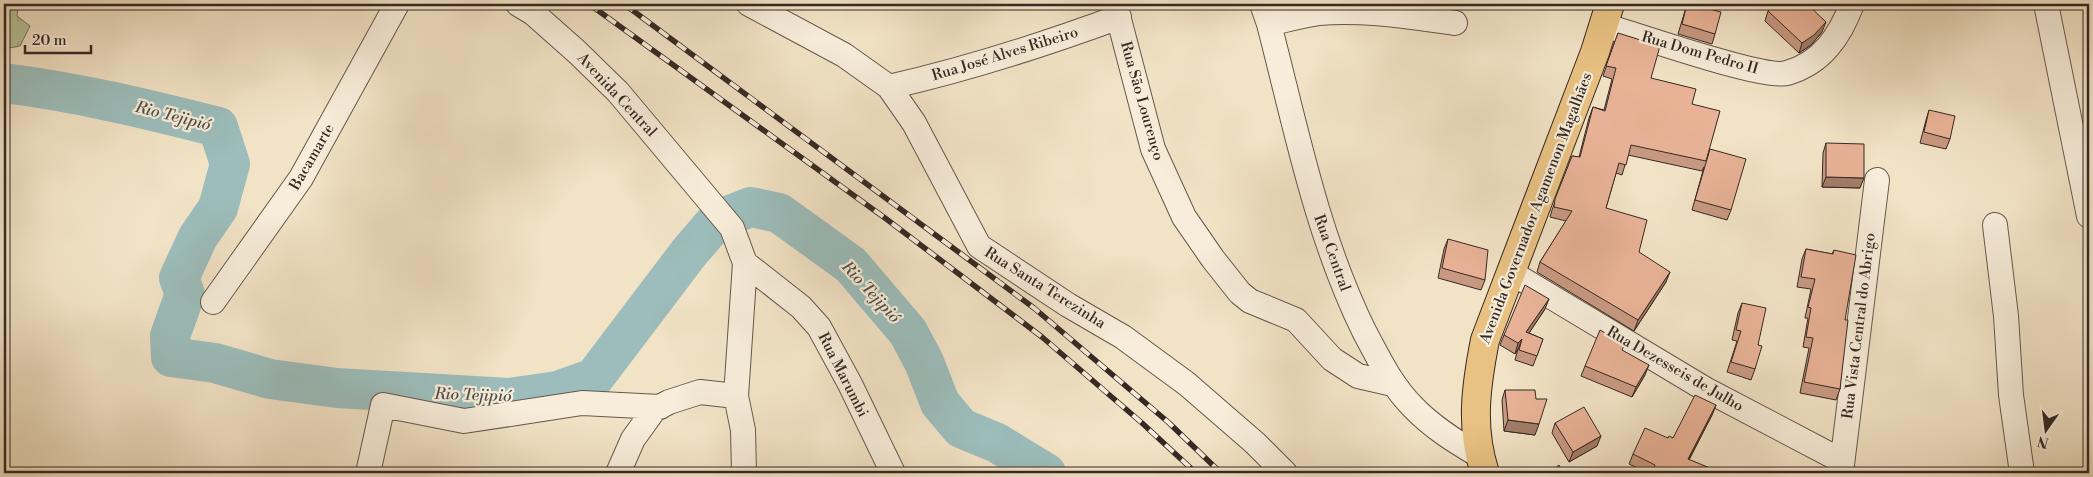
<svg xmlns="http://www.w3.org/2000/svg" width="2093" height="477" font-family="'Libre Bodoni',serif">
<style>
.grass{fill:url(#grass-tufts);stroke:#76775e}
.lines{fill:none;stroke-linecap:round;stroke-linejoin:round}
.river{stroke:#9cbdbb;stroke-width:40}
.minor-casing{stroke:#65584c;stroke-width:26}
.major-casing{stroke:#362924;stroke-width:30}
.minor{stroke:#f7edda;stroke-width:24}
.major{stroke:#e9c283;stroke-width:28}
.rail-casing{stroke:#362924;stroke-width:5.5}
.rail{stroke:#f7edda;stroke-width:4;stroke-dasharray:11;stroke-linecap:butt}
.wall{fill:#c89981;stroke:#362924}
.shaded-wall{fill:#a27d69;stroke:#362924}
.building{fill:#e8b296;stroke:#362924}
.labels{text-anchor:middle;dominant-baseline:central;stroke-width:4.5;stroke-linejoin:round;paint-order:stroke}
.street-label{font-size:15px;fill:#362924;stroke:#f7edda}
.water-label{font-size:16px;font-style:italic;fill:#504e4a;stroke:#f7edda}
</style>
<defs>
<pattern id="grass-tufts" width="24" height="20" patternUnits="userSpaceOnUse" patternTransform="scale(1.25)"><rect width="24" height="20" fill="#b6c599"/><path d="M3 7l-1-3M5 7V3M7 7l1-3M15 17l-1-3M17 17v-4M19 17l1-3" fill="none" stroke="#9da984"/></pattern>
</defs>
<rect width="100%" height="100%" fill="#f2e3c6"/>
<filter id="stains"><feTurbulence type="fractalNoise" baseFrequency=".004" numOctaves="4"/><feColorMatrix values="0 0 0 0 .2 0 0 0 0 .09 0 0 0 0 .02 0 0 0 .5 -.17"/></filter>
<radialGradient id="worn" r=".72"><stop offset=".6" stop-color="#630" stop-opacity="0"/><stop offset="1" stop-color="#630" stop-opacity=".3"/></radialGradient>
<path class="grass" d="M4,4h27l-13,3 -1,9 13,10 -10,20 -16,3z"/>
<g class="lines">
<path class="river" d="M4,83c73,9 143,26 214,44l12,37 -12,44 -20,29 -19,41 6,16 -15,42 1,21 44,6 55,16 67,9 173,10 47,-7 37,-13 94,-124 29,-34 34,-13 28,6 72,52 57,67 16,30 16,41 21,25 36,15 49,30"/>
<g class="minor-casing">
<path id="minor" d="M518,4l15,9 44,39 41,40 114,136 13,35 56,44 18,20 31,57 43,89
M749,4l95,51 45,32 25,36 65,123 89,59 55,32 64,47 68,59 30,30
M1115,4l38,145 31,68 29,42 27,34 10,8 46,19 36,39 26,17 35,8
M1262,4l7,20c27,104 47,209 95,307 14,26 27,54 49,76 19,20 43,35 67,49
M2046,4l43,212
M1269,24c17,-4 33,-9 50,-11 45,-4 91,4 136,10
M1603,25c32,9 161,55 184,48 35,-10 53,-37 65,-69
M889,87c79,-18 154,-42 230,-70
M1995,225l11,91 5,79 11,78
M1510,272l195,117 137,72
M213,302l88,-124 96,-174
M368,473l15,-68 81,16 118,-18 78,4
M618,473l15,-34 21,-29 15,-8 31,-10 36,4
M744,473l-1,-43 -7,-34 9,-133
M1841,473l36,-293"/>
</g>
<g class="major-casing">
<path id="major" d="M1485,473c-15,-45 -9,-87 0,-133l110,-288 15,-48"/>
</g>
<use href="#minor" class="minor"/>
<use href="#major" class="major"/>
<g class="rail-casing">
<path id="rail" d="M589,4l296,214 157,119 100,86 54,50
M624,4l410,304 134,114 53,51"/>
</g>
<use href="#rail" class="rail"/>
</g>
<path class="wall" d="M1687,4l28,30 -3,10 -34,-10z
M1768,11l54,21 -11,13 -12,8 -34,-32z
M1618,33l33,45 41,26 16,50 23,56 -4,10 -35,-10 12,-43 -2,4 -74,-16 -6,20 -6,-2 -10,35 33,44 27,30 -32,49 -97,-59 3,-10 26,-41 -16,-4 2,-7 20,-54 7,1 10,-39 4,-11 11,3 8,-31 -9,-3z
M1929,110l21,29 -4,10 -26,-6 6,-23z
M1826,143l34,45 -38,-1 1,-34z
M1448,239l37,41 -4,10 -43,-12 6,-29z
M1806,249l26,5 2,-4 11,70 -5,69 -4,11 -36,-7 9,-45 -6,-1 5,-29h-3l6,-29 -14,-2 5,-28z
M1742,303l16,42 -3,24 -4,11 -24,-8 10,-31 -5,-1 6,-27z
M1545,309l-16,24 14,6 -10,27 -18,-6 3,-11 -3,5 -15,-9 4,-10z
M1622,350l23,25 -13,22 -51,-21 4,-10z
M1505,390l30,45 -31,-4 -2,-31z
M1716,405l-4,10 -23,45 33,13h-74l-19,-9 4,-10 35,-16h5z
M1555,423l42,23 -28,16 -17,-29z"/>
<path class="shaded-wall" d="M1826,22l-4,10 -11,13 -12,8 3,-10z
M1826,177l38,1 -4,10 -38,-1z
M1670,272l-4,10 -32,49 4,-11z
M1549,299l-4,10 -22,33 3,-10z
M1522,339l-4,10 -3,5 3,-11z
M1649,365l-4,10 -13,22 4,-10z
M1716,405l-4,10 -28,54 4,-10z
M1508,420l31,4 -4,11 -31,-4z
M1601,436l-4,10 -28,16 4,-10z"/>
<path class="building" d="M1687,4h3l31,8 -6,22 -33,-10z
M1775,4h32l19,18 -12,13 -12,8 -34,-32z
M1618,33l42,13 -9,32 45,11 -4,15 28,7 -14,50 -75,-16 -5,20 -7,-2 -13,45 41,12 -8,32 31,20 -32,48 -98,-58 32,-51 -18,-4 1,-8 17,-43 8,1 13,-50 12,4 11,-43 -10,-2z
M1929,110l26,6 -5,23 -26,-7z
M1826,143l38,1v34l-38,-1z
M1710,149l36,10 -15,51 -36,-10z
M1448,239l40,11 -3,30 -43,-12z
M1806,249l27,5 1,-4 22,5 -11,65h3l-8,69 -36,-7 9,-44 -7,-1 5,-29 -3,-1 7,-28 -14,-2z
M1525,285l24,14 -23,33 17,7 -6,17 -18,-6 3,-11 -4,4 -14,-8z
M1742,303l24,5 -8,37 4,1 -7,23 -24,-7 10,-31 -5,-1z
M1600,330l25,14 -3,6 27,15 -13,22 -51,-21z
M1505,390h30l1,9h11l-8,25 -31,-4z
M1695,395l21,10 -28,54 34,14h-57l-11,-5 1,-3 -22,-11 12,-26 23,10 1,-2 4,2z
M1584,407l17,29 -28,16 -18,-29z
M1559,465l4,8h-14z"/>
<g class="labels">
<g class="street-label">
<text transform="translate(1700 53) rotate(16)">Rua Dom Pedro II</text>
<text transform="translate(1005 54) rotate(-17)">Rua José Alves Ribeiro</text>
<text transform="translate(617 95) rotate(47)">Avenida Central</text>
<text transform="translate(1142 101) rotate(74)">Rua São Lourenço</text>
<text transform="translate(312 157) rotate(-60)">Bacamarte</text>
<text transform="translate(1536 208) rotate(-69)">Avenida Governador Agamenon Magalhães</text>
<text transform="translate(1332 253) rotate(70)">Rua Central</text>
<text transform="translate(1045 288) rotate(32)">Rua Santa Terezinha</text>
<text transform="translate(1859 326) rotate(-83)">Rua Vista Central do Abrigo</text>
<text transform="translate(1675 369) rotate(30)">Rua Dezesseis de Julho</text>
<text transform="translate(843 375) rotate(63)">Rua Marumbi</text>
</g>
<g class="water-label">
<text transform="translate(173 116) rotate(14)">Rio Tejipió</text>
<text transform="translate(871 292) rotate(47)">Rio Tejipió</text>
<text transform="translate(473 395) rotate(2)">Rio Tejipió</text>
</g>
</g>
<rect width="2093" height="477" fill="none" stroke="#f2e3c6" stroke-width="20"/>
<rect x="5" y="5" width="2083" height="467" fill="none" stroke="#362924" stroke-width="2.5"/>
<rect x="10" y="10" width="2073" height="457" fill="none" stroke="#362924"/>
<g transform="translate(2046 430) rotate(194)" stroke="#f7edda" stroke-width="4" paint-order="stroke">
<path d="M0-4L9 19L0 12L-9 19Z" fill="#362924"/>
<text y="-8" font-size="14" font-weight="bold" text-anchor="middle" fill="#362924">N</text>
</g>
<path d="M25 45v8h66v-8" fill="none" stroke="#362924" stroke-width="2.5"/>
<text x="32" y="45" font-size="15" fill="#362924" stroke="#f7edda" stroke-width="4" paint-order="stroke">20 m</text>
<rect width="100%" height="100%" filter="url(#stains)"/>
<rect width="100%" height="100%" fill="url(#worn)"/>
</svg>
